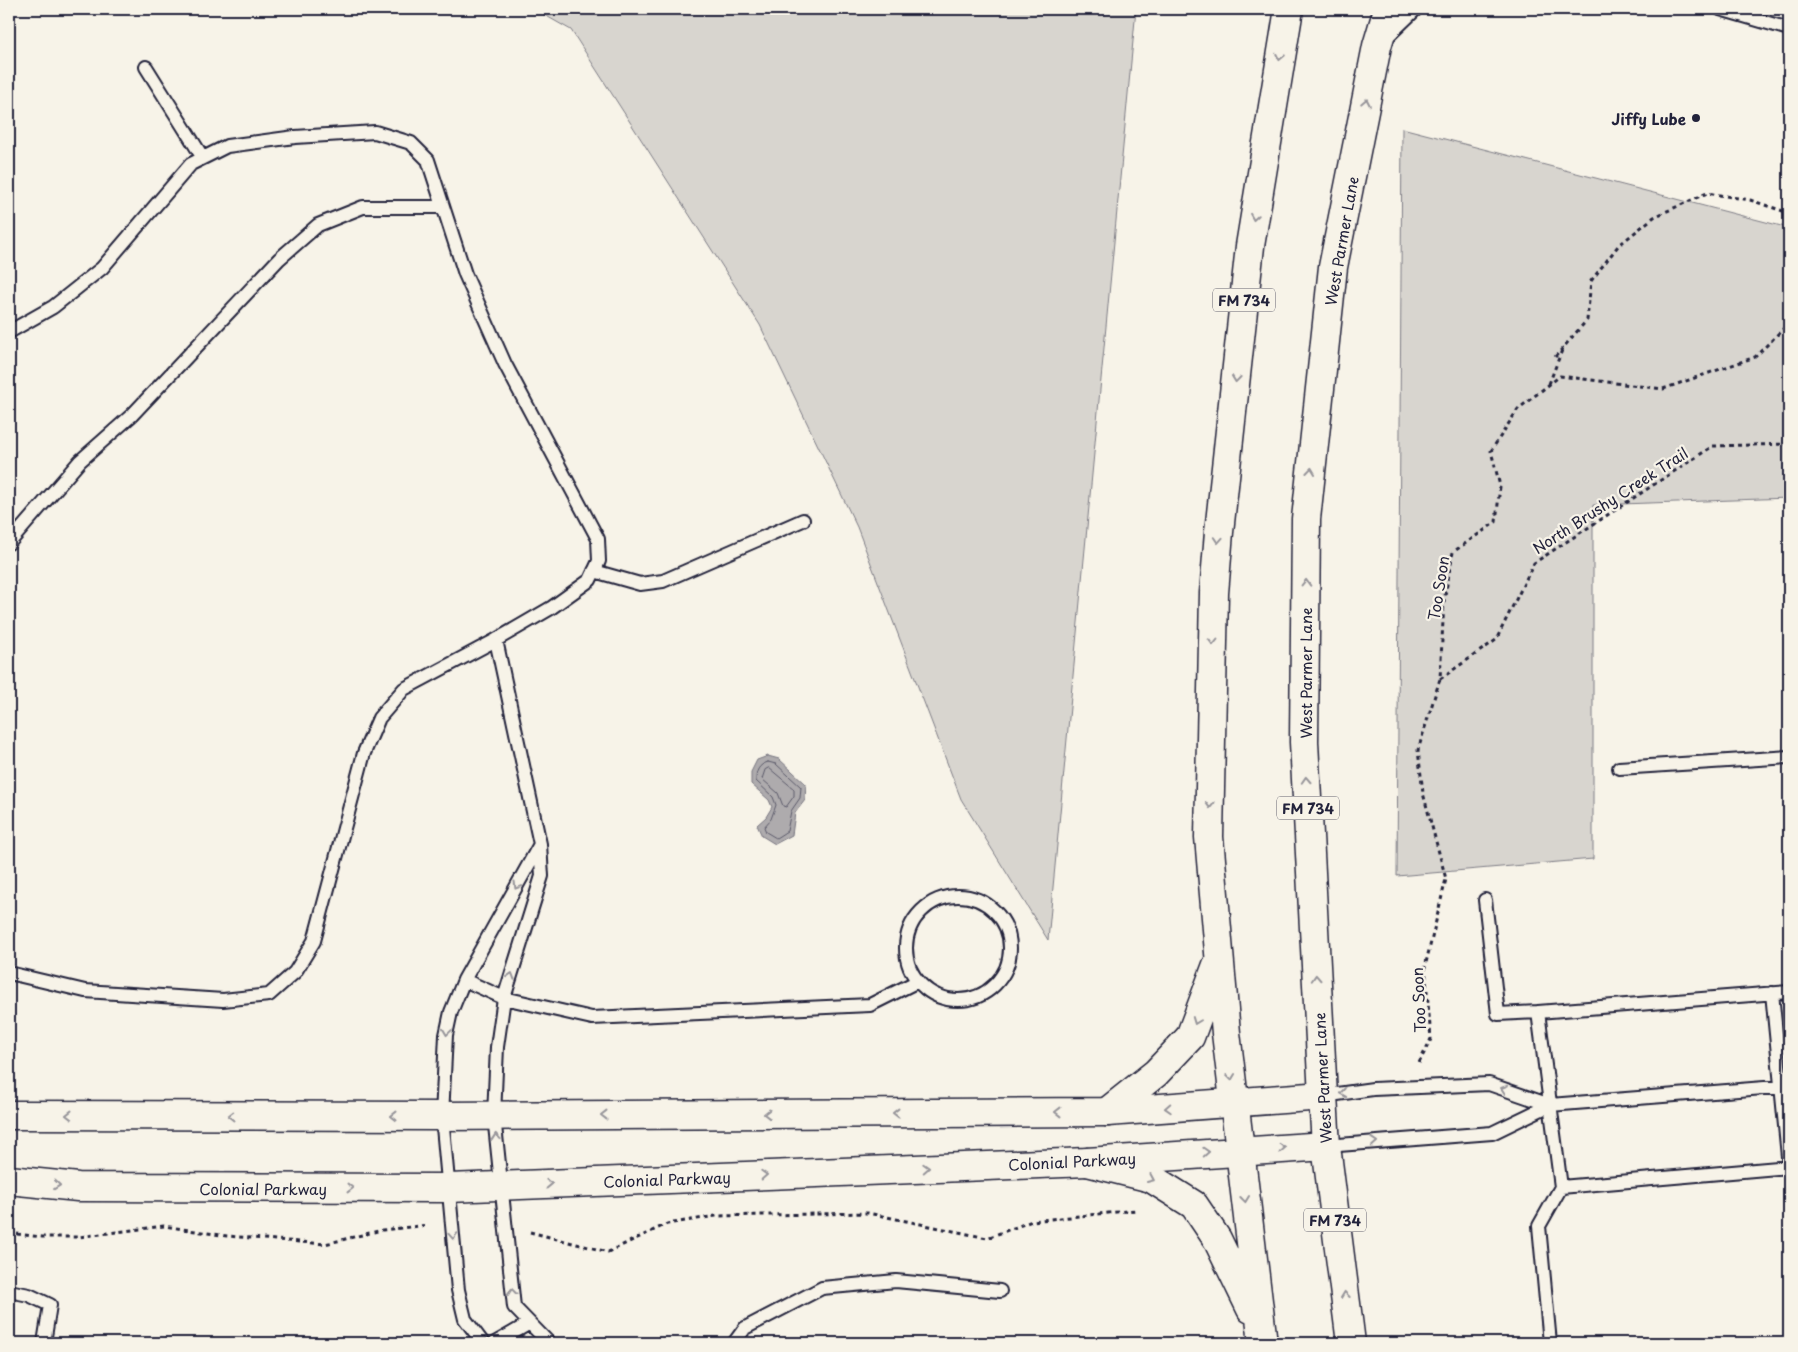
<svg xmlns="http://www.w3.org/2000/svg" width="1798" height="1352" font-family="'Playpen Sans',sans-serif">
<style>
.green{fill:#d8d5cf;stroke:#7d7c85}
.water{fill:#aeabad;stroke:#76747f}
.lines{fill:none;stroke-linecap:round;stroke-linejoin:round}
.shore{stroke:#5a5969;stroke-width:1}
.service-casing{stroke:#22223b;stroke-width:16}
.tertiary-casing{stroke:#22223b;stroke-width:31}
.primary-casing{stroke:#22223b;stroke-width:31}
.path{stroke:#22223b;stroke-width:3;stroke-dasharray:4 4;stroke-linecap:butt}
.service{stroke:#f7f3e8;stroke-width:12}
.tertiary{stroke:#f7f3e8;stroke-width:28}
.primary{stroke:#f7f3e8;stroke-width:28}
.oneway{stroke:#97959a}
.poi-dot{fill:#22223b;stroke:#f7f3e8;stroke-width:2}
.labels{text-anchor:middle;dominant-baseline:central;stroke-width:4.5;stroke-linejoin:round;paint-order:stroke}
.shield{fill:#f7f3e8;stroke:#62616f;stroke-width:1}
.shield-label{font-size:14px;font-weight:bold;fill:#22223b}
.poi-label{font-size:15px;font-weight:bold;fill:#22223b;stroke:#f7f3e8;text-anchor:end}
.street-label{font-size:15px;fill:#22223b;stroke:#f7f3e8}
</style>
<rect width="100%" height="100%" fill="#f7f3e8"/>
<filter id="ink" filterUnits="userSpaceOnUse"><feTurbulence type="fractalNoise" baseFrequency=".02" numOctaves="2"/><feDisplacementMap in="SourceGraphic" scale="10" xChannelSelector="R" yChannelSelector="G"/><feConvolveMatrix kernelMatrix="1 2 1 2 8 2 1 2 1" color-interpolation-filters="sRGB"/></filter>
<g filter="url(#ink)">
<path class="green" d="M534,9h602l-88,931 -87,-141 -104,-272 -97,-202 -189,-295z
M1402,128l387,100v270l-196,7v354l-196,17z"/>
<path class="water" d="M768,756l11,3 27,25 -1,16 -10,13 -3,22 -17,9 -13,-8 -5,-11 9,-8 6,-10 -3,-7 -18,-16v-12l6,-12z"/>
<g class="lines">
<path class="shore" d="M768,762l8,2 25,23 -1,11 -9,13 -4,20 -11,7 -10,-6 -2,-5 7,-8 5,-14 -3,-8 -17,-16c0,-10 2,-16 12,-19z
M769,768l25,21v7l-8,11 -3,-1 -5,-13 -16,-14 3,-9z"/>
<g class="service-casing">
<path id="service" d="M1720,9l69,20
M1385,39l31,-30
M146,67l57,91
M9,332l44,-25 49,-39 89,-104 36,-18 68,-9 80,-5 36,11 17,17 37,114 40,90 93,175 1,22 -9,19 -39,28 -55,32 44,204 2,32 -38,122 -7,49 -3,69 20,191 35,36
M9,543l71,-82 52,-46 147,-156 39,-34 45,-18h79
M594,571l46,13 23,-3 140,-61
M1619,768l170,-11
M906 948a52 52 0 1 1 104 0a52 52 0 1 1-104 0Z
M1485,900l13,114 40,-2
M9,973l76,18 138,9 46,-5 26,-23 19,-31 50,-188 15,-35 25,-29 92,-49
M464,980l40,18 88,20 278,-13 48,-24
M1772,993l17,174
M1323,1096l50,-7 116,-5 61,21
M1326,1146l166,-13 58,-28 239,-19
M1561,1187l228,-20
M9,1291l20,4 21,10 -6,38
M483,1343l-18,-24 -7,-29 -16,-174 4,-81 5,-23 13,-32 75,-134
M495,1343l33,-19
M734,1343l11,-15 77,-40 74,-7 104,10
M1550,1343l-11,-117 22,-39 -23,-175 251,-20"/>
</g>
<g class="tertiary-casing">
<path id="tertiary" d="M9,1115l433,1 665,-4 216,-16
M9,1180l69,7 371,1 638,-26 239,-16"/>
</g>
<g class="primary-casing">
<path id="primary" d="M1107,1112l49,-39 34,-36 27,-72
M1087,1162l64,16 43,27 23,34 34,70
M1263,1343l-37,-310 -17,-196 5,-244 5,-61 31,-286 39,-237
M1351,1343l-25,-197 -3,-50 -19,-354 2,-223 27,-252 44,-221 11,-37"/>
</g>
<path class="path" d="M1555,357l32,-37 4,-39 27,-35 36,-29 53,-24 43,7 39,13
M1549,384l13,-34
M1440,679l56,-39 38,-77 179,-117 76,-2
M1419,1063l12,-24 -6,-72 21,-88 -23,-86 -5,-43 22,-71 4,-78 9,-49 43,-30 4,-36 -9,-35 27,-42 42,-33 103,13 92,-32 34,-34
M530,1232l78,20 59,-28 49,-8 152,-3 119,25 45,-17 104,-11
M9,1233l33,4h36l86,-11 63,10 98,8 57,-14 47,-5"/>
<use href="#service" class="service"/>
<use href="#tertiary" class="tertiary"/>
<use href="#primary" class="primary"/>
</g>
<defs><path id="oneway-chevron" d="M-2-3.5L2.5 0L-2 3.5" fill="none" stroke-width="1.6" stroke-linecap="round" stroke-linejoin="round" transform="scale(1.25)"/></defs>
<g class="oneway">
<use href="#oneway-chevron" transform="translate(1280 57) rotate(101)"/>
<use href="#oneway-chevron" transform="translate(1366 102) rotate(-79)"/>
<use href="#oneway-chevron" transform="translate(1254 217) rotate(99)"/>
<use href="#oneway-chevron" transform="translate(1236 379) rotate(96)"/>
<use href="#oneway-chevron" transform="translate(1311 471) rotate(-84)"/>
<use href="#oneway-chevron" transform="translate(1218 540) rotate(94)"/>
<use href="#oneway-chevron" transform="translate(1306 583) rotate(-89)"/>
<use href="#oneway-chevron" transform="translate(1213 642) rotate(91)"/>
<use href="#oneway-chevron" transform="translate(1306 780) rotate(-93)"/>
<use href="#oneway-chevron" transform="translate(1210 805) rotate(91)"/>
<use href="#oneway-chevron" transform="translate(517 886) rotate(121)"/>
<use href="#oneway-chevron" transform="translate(511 976) rotate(-73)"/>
<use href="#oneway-chevron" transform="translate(1316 978) rotate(-93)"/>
<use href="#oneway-chevron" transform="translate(1196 1021) rotate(111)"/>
<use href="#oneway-chevron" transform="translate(447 1032) rotate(98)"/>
<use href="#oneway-chevron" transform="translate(1231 1077) rotate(84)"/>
<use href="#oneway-chevron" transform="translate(1504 1089) rotate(-161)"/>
<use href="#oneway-chevron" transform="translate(1343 1093) rotate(172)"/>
<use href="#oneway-chevron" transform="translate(1168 1108) rotate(177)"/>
<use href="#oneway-chevron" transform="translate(1058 1112) rotate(180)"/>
<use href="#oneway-chevron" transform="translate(896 1113) rotate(180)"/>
<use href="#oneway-chevron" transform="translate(767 1114) rotate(180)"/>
<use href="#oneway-chevron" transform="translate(69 1115) rotate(-180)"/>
<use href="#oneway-chevron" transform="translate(604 1115) rotate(180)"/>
<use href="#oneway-chevron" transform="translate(231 1116) rotate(-180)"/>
<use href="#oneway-chevron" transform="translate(394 1116) rotate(-180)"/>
<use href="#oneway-chevron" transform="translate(496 1137) rotate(-95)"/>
<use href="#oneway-chevron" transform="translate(1374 1142) rotate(-4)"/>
<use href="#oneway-chevron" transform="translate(1282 1148) rotate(-3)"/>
<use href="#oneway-chevron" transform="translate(1206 1152) rotate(-3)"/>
<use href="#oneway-chevron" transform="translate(926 1168) rotate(-3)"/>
<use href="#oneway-chevron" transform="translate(764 1175) rotate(-3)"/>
<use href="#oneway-chevron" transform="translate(1151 1179) rotate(24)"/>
<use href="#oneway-chevron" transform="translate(549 1184) rotate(-2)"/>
<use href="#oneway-chevron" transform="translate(57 1185) rotate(6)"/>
<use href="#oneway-chevron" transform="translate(350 1188)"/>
<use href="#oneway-chevron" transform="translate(1245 1199) rotate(83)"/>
<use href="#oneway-chevron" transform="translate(453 1236) rotate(86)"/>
<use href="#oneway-chevron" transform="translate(512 1292) rotate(-96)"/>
<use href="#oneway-chevron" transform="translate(1345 1295) rotate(-97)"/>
</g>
</g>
<circle class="poi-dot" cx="1696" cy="118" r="5"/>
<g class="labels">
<g class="shield">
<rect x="1213" y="288.5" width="62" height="23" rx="4"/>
<rect x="1277" y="796.5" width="62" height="23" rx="4"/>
<rect x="1304" y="1208.5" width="62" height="23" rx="4"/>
</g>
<g class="shield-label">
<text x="1244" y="300">FM 734</text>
<text x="1308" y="808">FM 734</text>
<text x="1335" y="1220">FM 734</text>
</g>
<g class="poi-label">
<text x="1686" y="118">Jiffy Lube</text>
</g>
<g class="street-label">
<text transform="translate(1341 241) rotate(-80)">West Parmer Lane</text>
<text transform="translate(1610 500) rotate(-33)">North Brushy Creek Trail</text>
<text transform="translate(1438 588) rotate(-81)">Too Soon</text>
<text transform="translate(1305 673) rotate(-90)">West Parmer Lane</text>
<text transform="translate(1418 1000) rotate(-93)">Too Soon</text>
<text transform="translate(1322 1078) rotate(-93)">West Parmer Lane</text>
<text transform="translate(1072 1161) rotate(-3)">Colonial Parkway</text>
<text transform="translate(667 1179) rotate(-2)">Colonial Parkway</text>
<text x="263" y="1188">Colonial Parkway</text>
</g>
</g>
<rect width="1798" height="1352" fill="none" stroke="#f7f3e8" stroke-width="30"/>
<rect x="15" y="15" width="1768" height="1322" fill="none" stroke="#22223b" stroke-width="2" filter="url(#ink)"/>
</svg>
